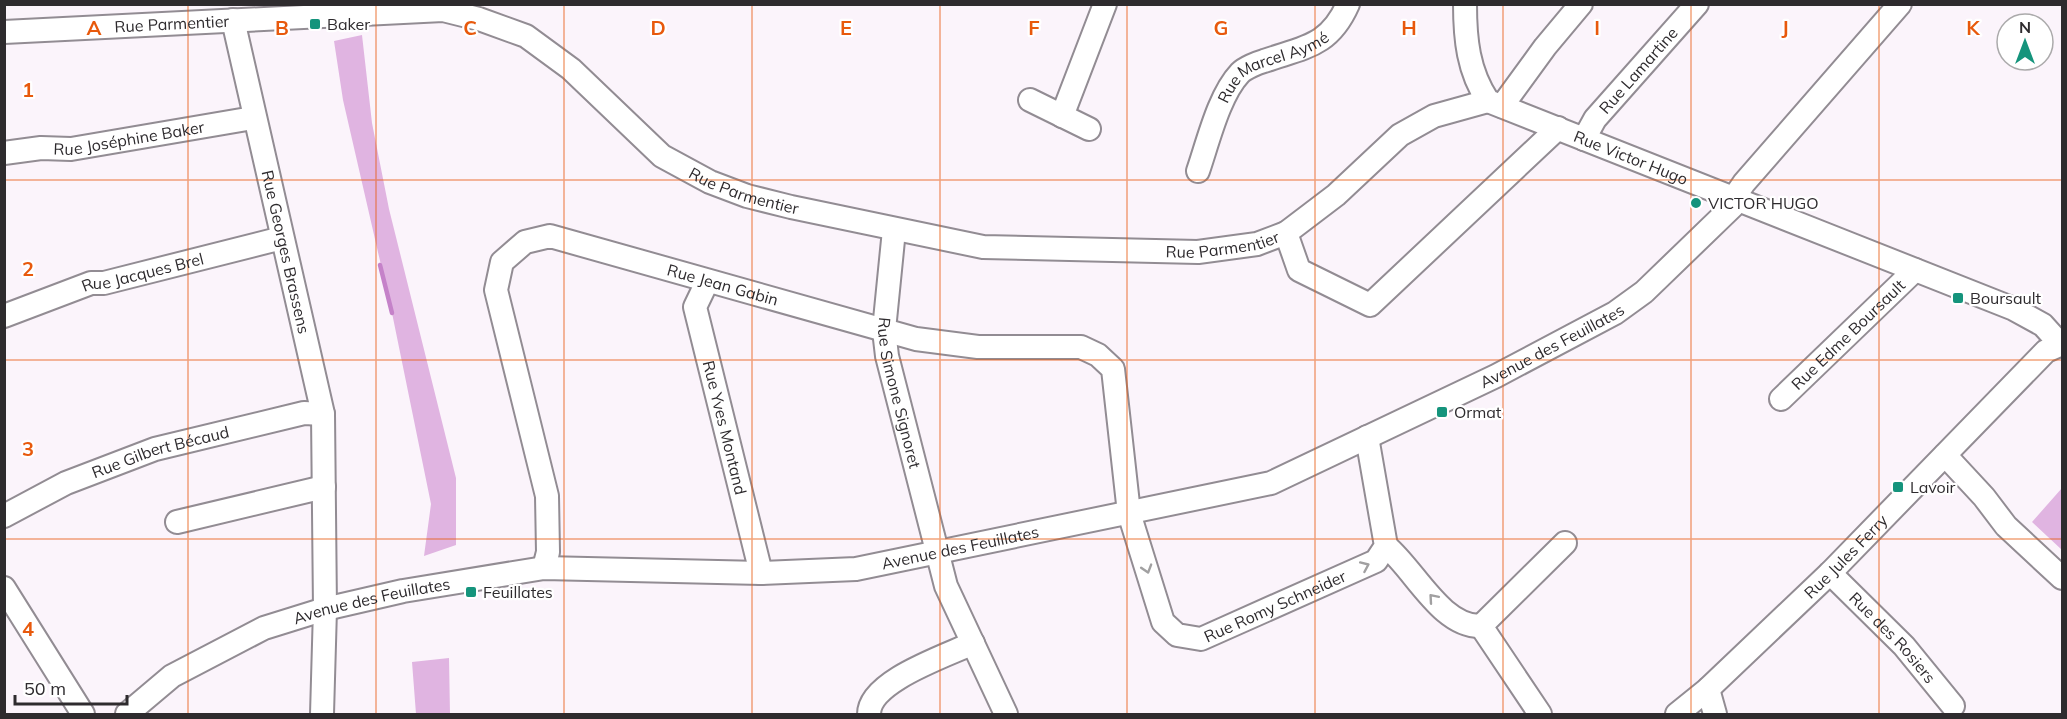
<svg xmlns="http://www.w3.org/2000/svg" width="2067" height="719" font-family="Mulish,sans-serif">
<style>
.green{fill:#e0b4e1}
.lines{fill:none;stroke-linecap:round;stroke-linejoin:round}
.stream{stroke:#c582c9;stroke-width:4.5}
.minor-casing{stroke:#928c93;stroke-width:26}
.minor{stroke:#fff;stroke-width:22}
.oneway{stroke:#a1a0a1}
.grid{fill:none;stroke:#e8590c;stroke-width:1.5;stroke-opacity:0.55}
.poi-dot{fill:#15947c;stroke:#fff;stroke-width:2}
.labels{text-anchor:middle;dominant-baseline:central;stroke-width:4.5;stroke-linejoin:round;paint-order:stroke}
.street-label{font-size:16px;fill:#2e2b2e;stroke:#fff}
.poi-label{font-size:16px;fill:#2e2b2e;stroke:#fff;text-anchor:start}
.grid-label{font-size:20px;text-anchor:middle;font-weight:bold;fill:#e8590c;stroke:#fff;stroke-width:4.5;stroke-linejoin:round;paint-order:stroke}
</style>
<rect width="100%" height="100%" fill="#fbf4fb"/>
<path class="green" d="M362,35l10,88 17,86 67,269v67l-32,11 7,-52 -39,-191 -49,-213 -9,-59z
M2062,488v62l-30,-28z
M449,658l1,56h-34l-4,-52z"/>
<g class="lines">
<path class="stream" d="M380,265l12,48"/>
<g class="minor-casing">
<g id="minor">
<path id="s1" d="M1465,4c0,35 3,67 23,97l526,208 29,16 18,20"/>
<path id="s2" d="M233,20l90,394 2,195 -3,105"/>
<path id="s3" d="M4,32l439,-22 36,9 47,17 45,33 91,87 48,26 37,14 44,11 192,40 215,5 59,-8 29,-11 50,-38 64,-60 34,-19 54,-15"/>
<path d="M1030,100l59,29"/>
<path d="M1502,106l43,-59 36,-43"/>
<path d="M1062,116l43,-112"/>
<path id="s4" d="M1584,139l11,-20 102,-115"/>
<path id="s5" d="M4,153l37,-5 30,1 182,-31"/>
<path id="s6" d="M1198,171c10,-29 21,-76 42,-98 5,-5 17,-10 24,-12 40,-14 65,-14 84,-57"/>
<path id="s7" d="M894,230l-10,100 3,26 59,230 60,128"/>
<path d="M1286,233l13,37 71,35 188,-177"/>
<path id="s8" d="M707,282l-12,25 66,266"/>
<path id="s9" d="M4,316l87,-33h13l178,-45"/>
<path id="s10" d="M1781,399l134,-129"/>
<path d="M1945,455l39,42 22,29 56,52"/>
<path id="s11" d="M4,516l62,-33 89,-34 149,-36 19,1"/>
<path d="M177,522l147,-35"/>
<path d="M1386,546c29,24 55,81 95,80"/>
<path id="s12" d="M544,568l4,-16 -1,-56 -51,-206 6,-28 23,-20 25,-6 366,103 62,8h103l17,8 15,14 16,144 34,109 14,13 24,4 175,-78 10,-15 -19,-109"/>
<path id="s13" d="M1830,573l74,73 49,60"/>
<path d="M4,588l79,126"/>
<path d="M1708,689l7,25"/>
<path id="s14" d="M127,714l45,-38 92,-48 61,-19 78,-18 141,-23 217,5 95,-4 415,-86 225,-107 119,-63 29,-21 89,-86v-7l11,-16 156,-179"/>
<path d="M869,714c0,-33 77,-58 104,-71"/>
<path d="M1540,714l-59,-88 84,-83"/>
<path id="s15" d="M1677,714l31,-25 122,-116 216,-222 16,-7"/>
</g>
</g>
<use href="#minor" class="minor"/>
</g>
<defs><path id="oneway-chevron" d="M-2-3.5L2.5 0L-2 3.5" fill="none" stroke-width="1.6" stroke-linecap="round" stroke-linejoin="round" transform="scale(1.5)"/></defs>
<g class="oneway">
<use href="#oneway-chevron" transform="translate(1365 566) rotate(-24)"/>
<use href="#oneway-chevron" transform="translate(1147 569) rotate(73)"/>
<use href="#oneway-chevron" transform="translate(1433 598) rotate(-131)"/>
</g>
<path class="grid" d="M188,4v710M376,4v710M564,4v710M752,4v710M940,4v710M1127,4v710M1315,4v710M1503,4v710M1691,4v710M1879,4v710M4,180h2058M4,360h2058M4,539h2058"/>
<g class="poi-dot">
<rect x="309" y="18" width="12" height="12" rx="3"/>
<circle cx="1696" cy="203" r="6"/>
<rect x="1952" y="292" width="12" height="12" rx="3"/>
<rect x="1436" y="406" width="12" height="12" rx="3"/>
<rect x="1892" y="481" width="12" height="12" rx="3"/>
<rect x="465" y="586" width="12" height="12" rx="3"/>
</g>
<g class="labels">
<g class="street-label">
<text stroke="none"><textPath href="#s3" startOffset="168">Rue Parmentier</textPath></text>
<text stroke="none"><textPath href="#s6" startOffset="138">Rue Marcel Aymé</textPath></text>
<text stroke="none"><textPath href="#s4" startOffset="88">Rue Lamartine</textPath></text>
<text stroke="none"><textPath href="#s5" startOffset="126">Rue Joséphine Baker</textPath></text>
<text stroke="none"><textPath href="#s1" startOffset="255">Rue Victor Hugo</textPath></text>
<text stroke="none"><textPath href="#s3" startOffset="798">Rue Parmentier</textPath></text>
<text stroke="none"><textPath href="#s3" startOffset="1284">Rue Parmentier</textPath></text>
<text stroke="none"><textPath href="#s2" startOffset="238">Rue Georges Brassens</textPath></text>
<text stroke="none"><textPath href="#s9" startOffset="146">Rue Jacques Brel</textPath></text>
<text stroke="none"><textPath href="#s12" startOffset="549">Rue Jean Gabin</textPath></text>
<text stroke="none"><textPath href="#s10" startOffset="93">Rue Edme Boursault</textPath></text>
<text stroke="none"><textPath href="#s14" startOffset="1498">Avenue des Feuillates</textPath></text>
<text stroke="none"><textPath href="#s7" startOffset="165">Rue Simone Signoret</textPath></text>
<text stroke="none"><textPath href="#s8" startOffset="152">Rue Yves Montand</textPath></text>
<text stroke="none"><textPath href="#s11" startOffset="170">Rue Gilbert Bécaud</textPath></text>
<text stroke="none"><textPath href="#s14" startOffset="868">Avenue des Feuillates</textPath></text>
<text stroke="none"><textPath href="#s15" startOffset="231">Rue Jules Ferry</textPath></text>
<text stroke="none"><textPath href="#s14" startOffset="274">Avenue des Feuillates</textPath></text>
<text stroke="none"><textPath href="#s12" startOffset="1338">Rue Romy Schneider</textPath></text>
<text stroke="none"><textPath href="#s13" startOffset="90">Rue des Rosiers</textPath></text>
</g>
<g class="poi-label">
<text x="327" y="24">Baker</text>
<text x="1708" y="203">VICTOR HUGO</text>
<text x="1970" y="298">Boursault</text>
<text x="1454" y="412">Ormat</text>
<text x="1910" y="487">Lavoir</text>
<text x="483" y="592">Feuillates</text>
</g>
</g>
<g class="grid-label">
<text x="94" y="35">A</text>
<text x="282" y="35">B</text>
<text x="470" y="35">C</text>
<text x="658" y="35">D</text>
<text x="846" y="35">E</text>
<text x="1034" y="35">F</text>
<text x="1221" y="35">G</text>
<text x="1409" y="35">H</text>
<text x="1597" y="35">I</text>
<text x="1785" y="35">J</text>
<text x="1973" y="35">K</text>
<text x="28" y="97">1</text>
<text x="28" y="276">2</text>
<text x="28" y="456">3</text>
<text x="28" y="636">4</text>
</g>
<rect width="2067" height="719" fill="none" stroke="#2e2b2e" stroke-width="12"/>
<g transform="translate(2025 42)"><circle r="28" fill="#ffffff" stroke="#abaaab" stroke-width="1.5"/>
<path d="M0-4.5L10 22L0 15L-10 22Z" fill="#15947c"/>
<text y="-9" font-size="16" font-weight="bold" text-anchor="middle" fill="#2e2b2e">N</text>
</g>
<path d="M15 695v9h112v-9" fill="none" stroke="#2e2b2e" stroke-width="3"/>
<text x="24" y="695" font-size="18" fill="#2e2b2e" stroke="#ffffff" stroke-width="4.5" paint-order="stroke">50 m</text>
</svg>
